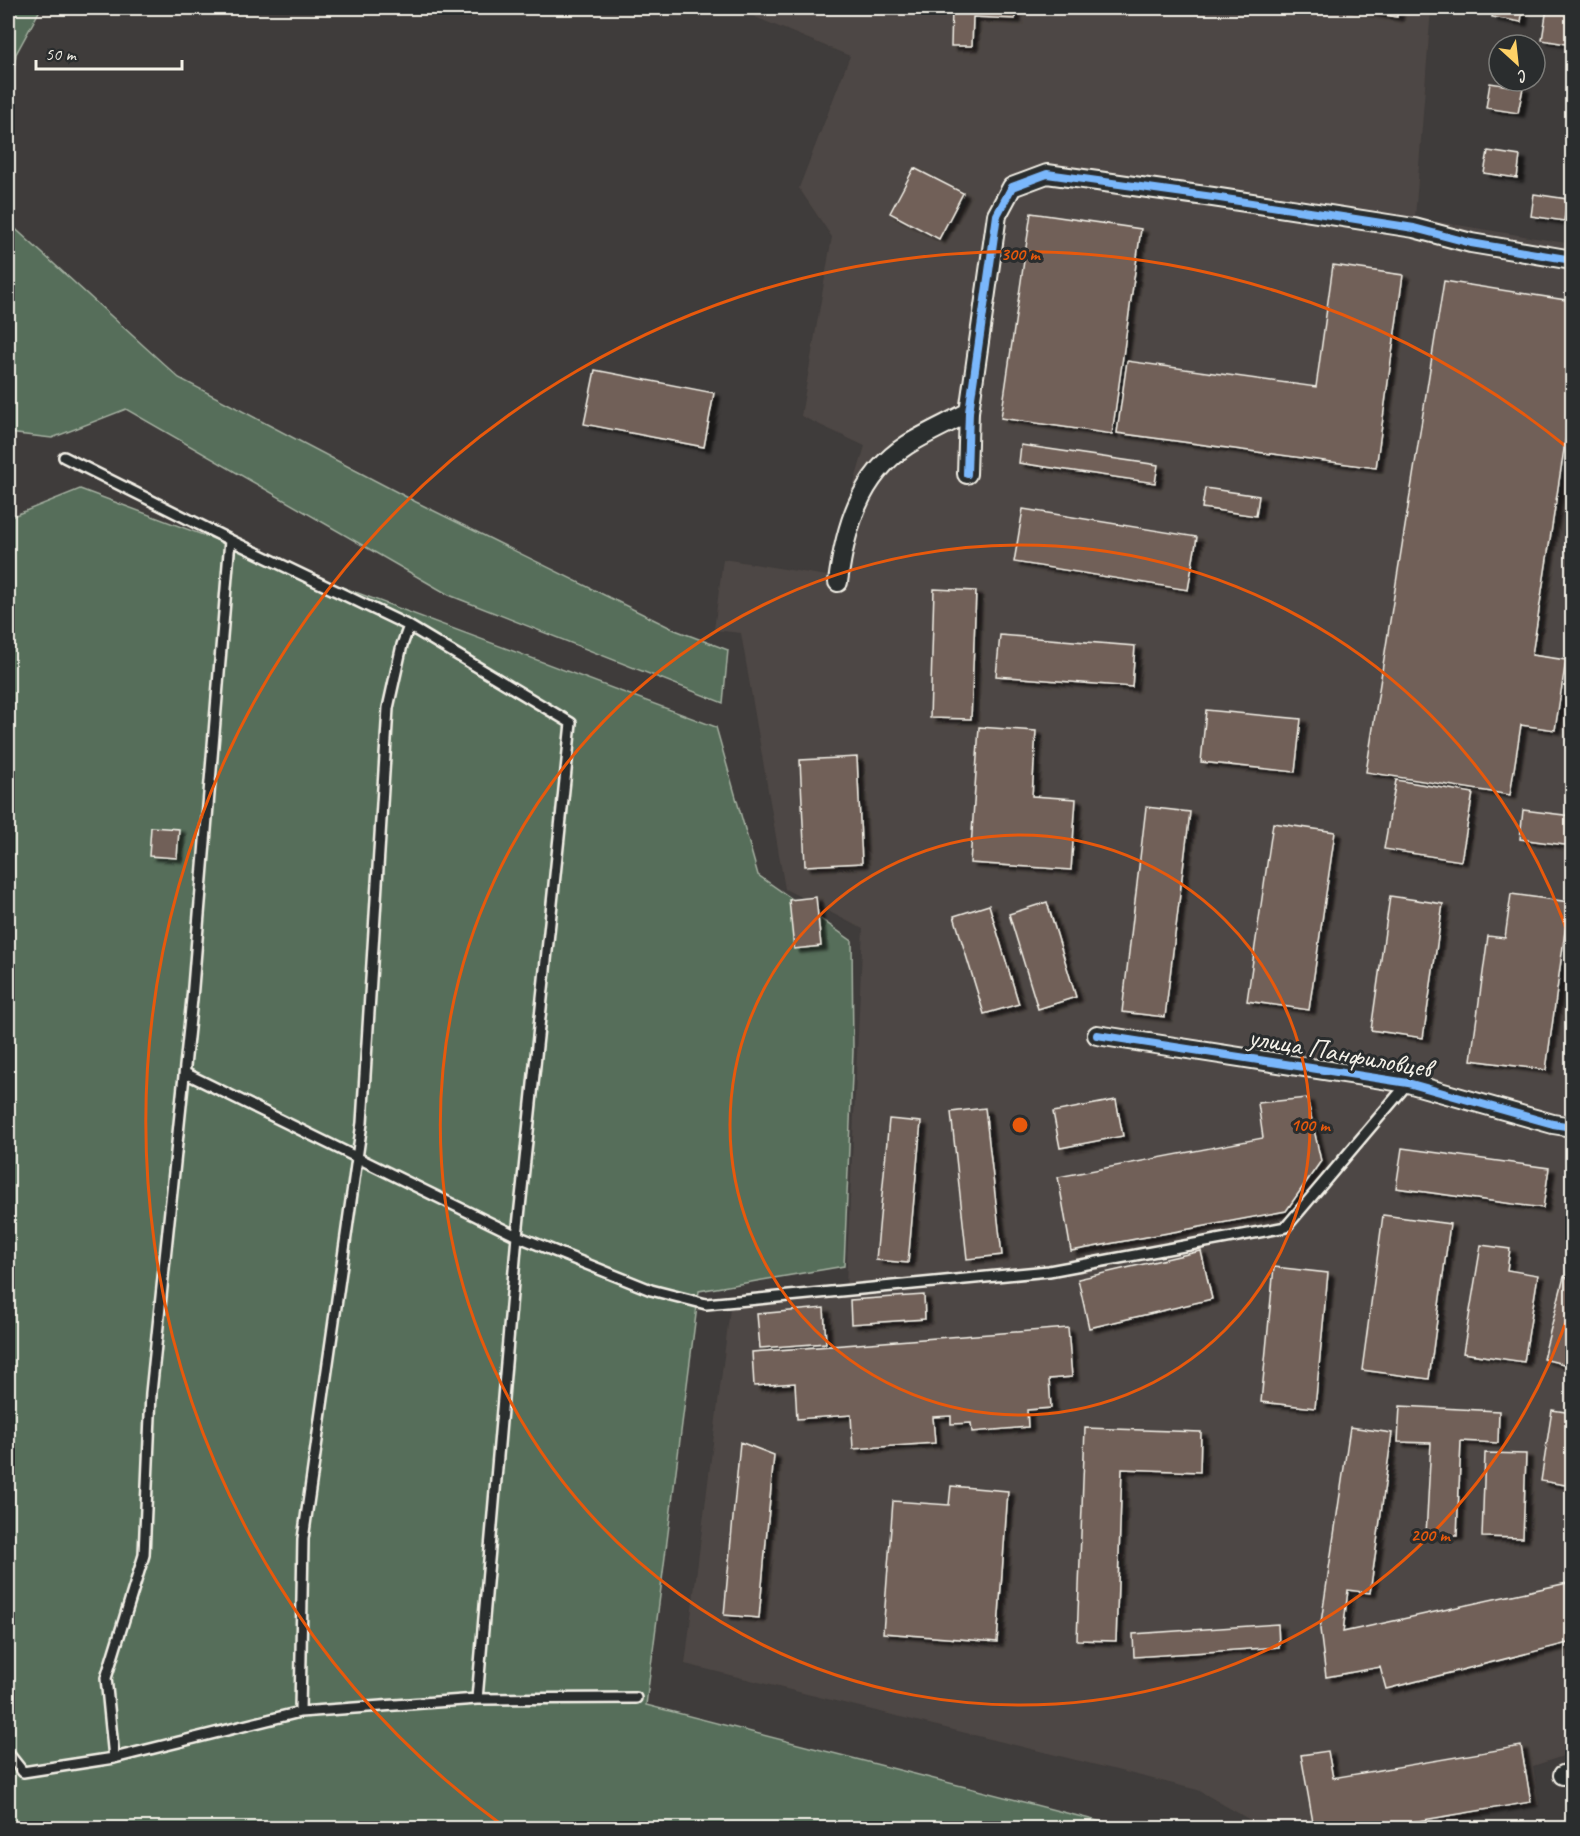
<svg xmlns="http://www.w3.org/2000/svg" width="1580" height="1836" font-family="Caveat,sans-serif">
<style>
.built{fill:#4e4744}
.green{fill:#566e5a;stroke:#a5b0a1;stroke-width:1.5}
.building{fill:#716059;stroke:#f4f1e8;stroke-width:1.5;filter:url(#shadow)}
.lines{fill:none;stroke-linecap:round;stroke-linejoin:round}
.lane-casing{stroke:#f4f1e8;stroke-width:14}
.street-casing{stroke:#f4f1e8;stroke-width:22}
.lane{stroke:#2a2d2e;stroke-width:9}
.street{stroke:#2a2d2e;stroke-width:18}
.cycleway-casing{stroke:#2a2d2e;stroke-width:11}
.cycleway{stroke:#7ab7fb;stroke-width:8}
.ring{fill:none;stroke:#e8590c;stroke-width:3}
.labels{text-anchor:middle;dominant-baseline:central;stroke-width:6;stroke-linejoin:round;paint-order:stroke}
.street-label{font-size:28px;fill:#f4f1e8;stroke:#2a2d2e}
.centre{fill:#e8590c;stroke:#2a2d2e;stroke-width:3}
.ring-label{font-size:18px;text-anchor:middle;font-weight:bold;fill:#e8590c;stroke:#2a2d2e;stroke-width:6;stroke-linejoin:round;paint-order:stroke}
</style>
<defs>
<filter id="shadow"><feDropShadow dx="6" dy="4" stdDeviation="1.5" flood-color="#0009"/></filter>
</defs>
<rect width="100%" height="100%" fill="#3f3c3b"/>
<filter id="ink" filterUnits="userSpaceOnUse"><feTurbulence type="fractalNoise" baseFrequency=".0167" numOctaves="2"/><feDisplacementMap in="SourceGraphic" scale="12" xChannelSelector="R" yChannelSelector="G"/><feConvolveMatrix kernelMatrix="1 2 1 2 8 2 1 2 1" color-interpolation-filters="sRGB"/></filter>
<g filter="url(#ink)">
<path class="built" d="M743,8h688l-16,210 157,26v1509l-39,13 6,39 -142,23h-133l-66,-38 -513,-126 46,-363 115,-16 17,-356 -78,-40 -44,-256 -27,-3 9,-71 104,17 38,-130 -64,-30 31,-179 -33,-49 51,-132 -107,-44z"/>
<path class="green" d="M8,8h33l-25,46 -8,59z
M559,8h184v4l-47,1z
M8,222l171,156 237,124 259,128 53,20 -5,53 -274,-108 -323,-186 -74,29 -44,-5z
M80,489l636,238 42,148 94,66 1,110 -9,215 -145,25 -53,414 479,123h-1117v-1310z"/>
<path class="building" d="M952,8h63v11l-42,-2 -1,29h-21z
M1347,8h51l-1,9z
M1493,8h30l-2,14 -29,-5z
M1547,8h25v37l-30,-5z
M1490,83l33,5 -5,25 -32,-5z
M1488,151l32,5 -3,22 -33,-5z
M914,168l49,25 -24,46 -49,-26z
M1534,194l33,5 -3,22 -33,-5z
M1031,213l110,16 -29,205 -111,-16z
M1333,265l70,10 -27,193 -259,-35 10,-72 189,26z
M1444,281l128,20v97l-40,257 34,5 -11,70 -34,-5 -11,70 -144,-23z
M595,370l119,23 -10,54 -120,-23z
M1021,445l137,20 -3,18 -136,-20z
M1205,488l54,8 -3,20 -54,-8z
M1023,509l174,28 -9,53 -174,-28z
M934,589l42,2 -5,128 -41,-1z
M1000,635l135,11 -3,41 -136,-11z
M1206,710l95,9 -6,53 -94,-10z
M979,727l57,4 -4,65 44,3 -5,71 -101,-7z
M857,757l5,106 -57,3 -5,-106z
M1396,780l77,13 -12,68 -77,-12z
M1146,807l44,5 -25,205 -43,-5z
M1523,810l49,6v30l-52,-7z
M1273,823l62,9 -26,178 -62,-9z
M151,827l28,2 -2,29 -28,-2z
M1511,894l58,8 -23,168 -75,-10 17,-124 17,2z
M1390,896l53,8 -20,134 -52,-8z
M816,897l5,49 -27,3 -5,-49z
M1047,902l29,95 -38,12 -29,-95z
M989,905l30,99 -35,10 -30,-98z
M1307,1098l14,63 -35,50 -215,40 -13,-74 205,-39 -5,-35z
M1116,1100l7,36 -63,12 -7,-36z
M985,1108l17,147 -35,4 -16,-147z
M889,1119l32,3 -13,141 -32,-3z
M1402,1148l147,20 -6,40 -147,-20z
M1383,1215l67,9 -21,155 -67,-9z
M1481,1245l29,4 -3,21 31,5 -14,87 -61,-9z
M1201,1251l11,48 -123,29 -11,-49z
M1274,1267l54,6 -13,135 -54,-6z
M1564,1277l8,2v87l-29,-7z
M924,1295l1,24 -74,5 -1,-24z
M824,1308l2,35 -66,5 -3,-34z
M1068,1328l4,49 -23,2 2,29 -24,2 1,17 -56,5 -1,-9 -20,1v-8l-18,1 2,26 -82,6 -2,-34 -54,4 -2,-36 -41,3 -2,-34z
M1400,1406l99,5 -1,32 -37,-2 -4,95 -31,-1 5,-92 -33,-1z
M1552,1410l20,3v73l-31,-5z
M1350,1427l42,6 -22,160 -22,-3 -5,42 229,-50v60l-186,47 -6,-22 -54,10 -6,-48z
M1085,1428l116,4 -1,40 -78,-3 -6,172 -39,-1z
M740,1442l34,13 -15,163 -35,-3z
M1485,1453l41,1 -3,84 -41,-1z
M951,1486l57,5 -11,151 -114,-9 10,-132 56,4z
M1278,1624l1,23 -145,10 -1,-23z
M1521,1746l10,56 -155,26h-62l-13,-73 27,-4 5,27z"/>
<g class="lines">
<g class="lane-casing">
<path id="lane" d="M64,457l166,83 179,86 162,97 -54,513 -40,463
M230,540l-38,459 -41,394 -7,162 -38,123 8,80 186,-46 177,-13 159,-1
M185,1073l332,163 134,54 55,14 343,-33 237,-44 122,-144
M300,1712l3,-173 59,-416 26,-415 14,-63 7,-19
M8,1753l15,19 91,-14"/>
</g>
<g class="street-casing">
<path id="street" d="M967,474l2,-62 28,-197 15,-28 35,-13 166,23 201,31 57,15 101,17
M838,582c7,-53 21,-106 69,-137 19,-12 42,-22 62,-33
M1097,1035l311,48 145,41 19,3
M1563,1775l9,-3"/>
</g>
<use href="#lane" class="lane"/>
<use href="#street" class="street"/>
<g class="cycleway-casing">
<path id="cycleway" d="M967,474l2,-62 28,-197 15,-28 35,-13 166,23 201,31 57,15 101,17
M1097,1035l311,48 145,41 19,3"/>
</g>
<use href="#cycleway" class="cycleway"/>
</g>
</g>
<g class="ring">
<circle cx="1020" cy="1125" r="290"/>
<path d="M1572 1304A580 580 0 1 1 1572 946"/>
<path d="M502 1825A871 871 0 1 1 1568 448"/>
</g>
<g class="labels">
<g class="street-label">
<text transform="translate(1340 1052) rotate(10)">улица Панфиловцев</text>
</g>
</g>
<circle cx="1020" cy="1125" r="9" class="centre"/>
<g class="ring-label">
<text x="1020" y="260">300 m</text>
<text x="1310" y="1131">100 m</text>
<text x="1430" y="1541">200 m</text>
</g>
<rect width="1580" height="1836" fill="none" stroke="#2a2d2e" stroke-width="30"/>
<rect x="15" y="15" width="1550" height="1806" fill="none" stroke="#f4f1e8" stroke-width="2" filter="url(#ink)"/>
<g transform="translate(1517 63) rotate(153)"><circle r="28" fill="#2a2d2e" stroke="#7b7b78" stroke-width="1.5"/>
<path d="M0-4.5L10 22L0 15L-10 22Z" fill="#ffd166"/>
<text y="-9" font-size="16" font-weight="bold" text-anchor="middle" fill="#f4f1e8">С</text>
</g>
<path d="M36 60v9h146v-9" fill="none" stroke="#f4f1e8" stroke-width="3"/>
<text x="45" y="60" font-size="18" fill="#f4f1e8" stroke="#2a2d2e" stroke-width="4.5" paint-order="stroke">50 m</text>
</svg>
